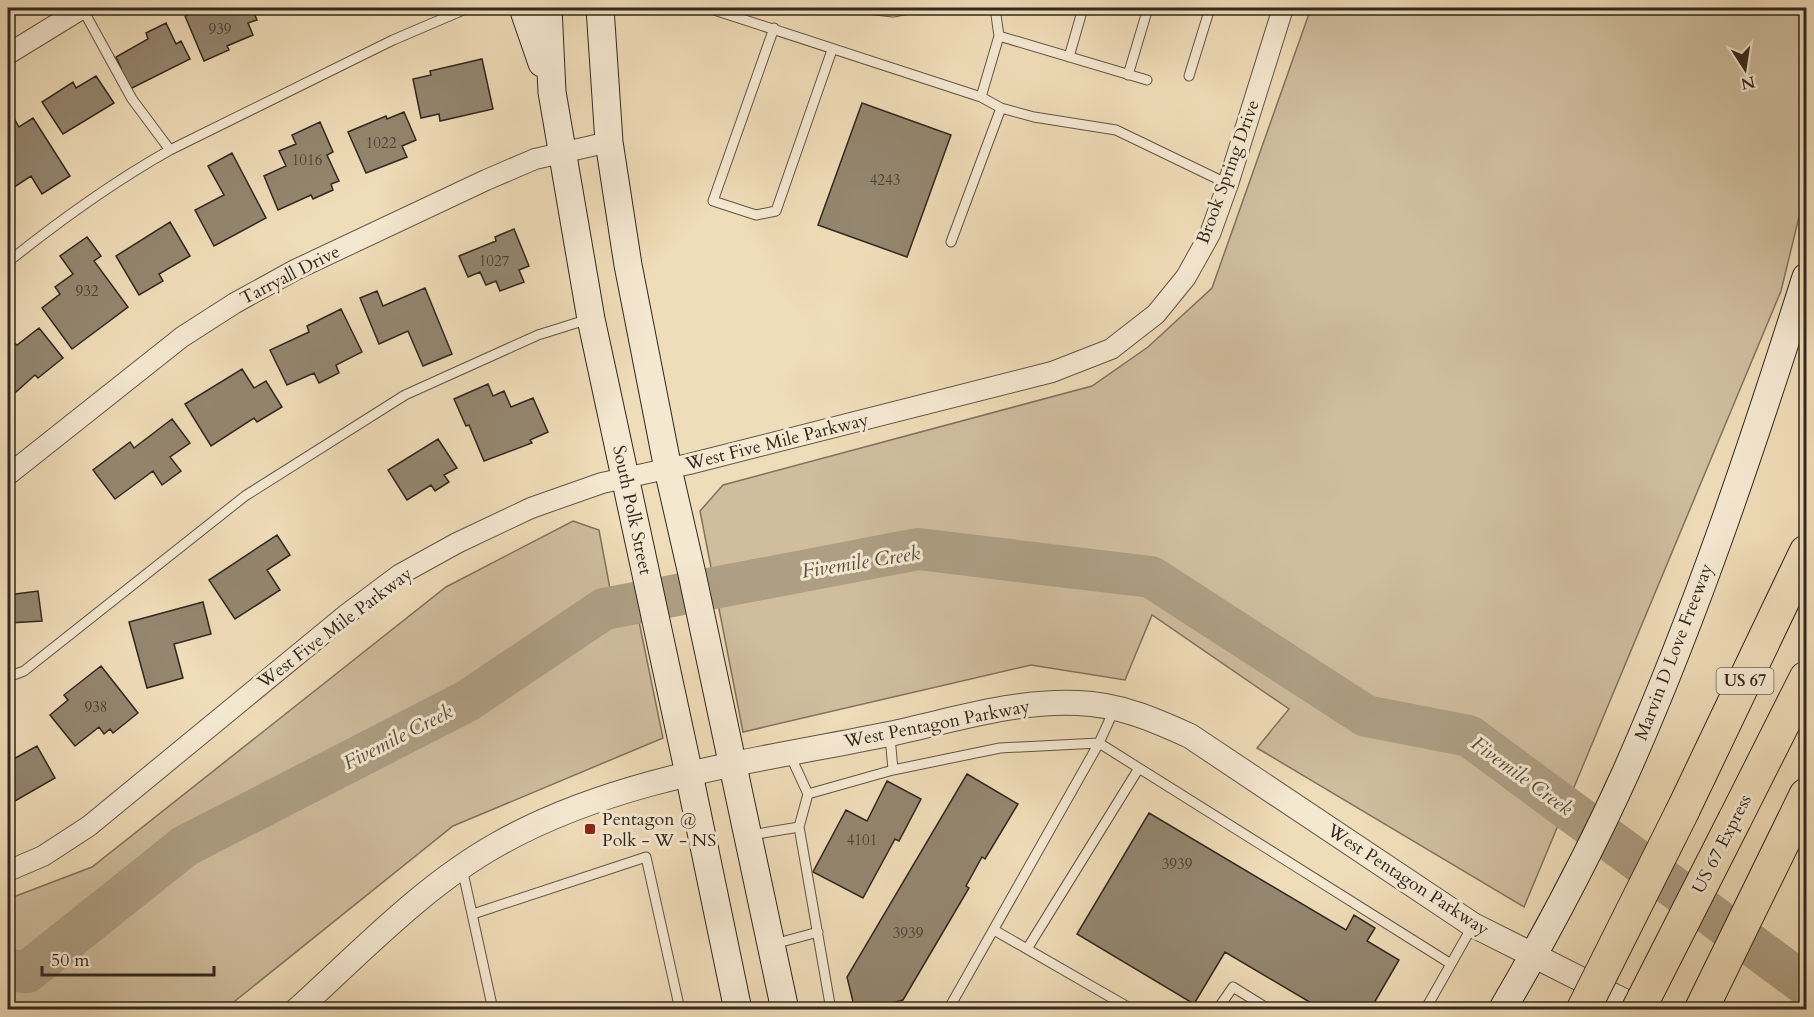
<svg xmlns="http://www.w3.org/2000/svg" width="1814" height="1017" font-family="Cardo,serif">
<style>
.green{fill:#cfbd9e;stroke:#80725e;stroke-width:1.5}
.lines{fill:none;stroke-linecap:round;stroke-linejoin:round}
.river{stroke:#ae9f84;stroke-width:42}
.building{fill:#94866f;stroke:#31281f;stroke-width:1.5}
.service-casing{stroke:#605545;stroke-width:11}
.minor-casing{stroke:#605545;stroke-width:22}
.tertiary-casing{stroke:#605545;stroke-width:26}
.secondary-casing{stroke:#31281f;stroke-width:29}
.motorway-casing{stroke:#31281f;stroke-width:35}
.service{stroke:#f5e8d1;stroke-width:9}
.minor{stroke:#f5e8d1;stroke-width:20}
.tertiary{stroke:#f5e8d1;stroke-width:24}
.secondary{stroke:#f5e8d1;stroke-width:27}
.motorway{stroke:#efdcb8;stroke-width:33}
.motorway-bridge-casing{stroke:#31281f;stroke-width:35;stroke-linecap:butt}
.motorway-bridge{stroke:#efdcb8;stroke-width:33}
.poi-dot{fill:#8f2418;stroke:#f5e8d1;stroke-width:2}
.labels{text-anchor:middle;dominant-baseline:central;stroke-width:6;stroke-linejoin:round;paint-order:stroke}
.number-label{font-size:15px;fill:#4a4033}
.shield{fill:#f5e8d1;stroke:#6c6254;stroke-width:1.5}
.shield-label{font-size:16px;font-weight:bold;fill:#31281f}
.street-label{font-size:18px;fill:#31281f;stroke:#f5e8d1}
.poi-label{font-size:18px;fill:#31281f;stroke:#f5e8d1;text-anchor:start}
.water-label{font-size:20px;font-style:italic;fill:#564c3d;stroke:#f5e8d1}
</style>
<rect width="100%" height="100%" fill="#efdcb8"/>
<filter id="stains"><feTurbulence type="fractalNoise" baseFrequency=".00333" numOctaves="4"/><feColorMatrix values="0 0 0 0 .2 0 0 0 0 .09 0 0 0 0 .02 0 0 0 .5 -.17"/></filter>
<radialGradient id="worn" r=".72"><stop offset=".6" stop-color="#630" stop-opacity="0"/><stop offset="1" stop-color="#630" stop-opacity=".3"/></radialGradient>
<path class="green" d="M1311,8h495v180l-25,103 -257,616 -267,-159 32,-39 -137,-94 -27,65 -94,-15 -288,67 -43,-221 23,-26 369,-99 56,-39 64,-59z
M573,521l26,9 18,96 20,-14 26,126 -210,88 -228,183h-217v-110l84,-32 354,-280z"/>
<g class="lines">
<path class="river" d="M8,970l19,2 158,-126 282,-145 137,-92 314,-60 233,28 215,139 103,20 337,249"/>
</g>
<path class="building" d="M203,8h8l2,2 6,-2h33l5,12 -9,3 5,12 -26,11 2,4 -25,11 -19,-45z
M166,23l10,21 5,-3 9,18 -62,31 -11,-21 4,-1 -5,-11 32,-18 -2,-6z
M482,59l11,50 -53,12 -1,-7 -18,4 -8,-39 18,-4 -1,-4z
M96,76l18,27 -51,31 -21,-32 31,-20 3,6z
M862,103l89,32 -44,122 -89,-32z
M404,112l12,28 -14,6 5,11 -41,16 -18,-41 38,-16 1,3z
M33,118l37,58 -28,18 -11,-18 -23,15v-67l7,-4 4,7z
M320,122l13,30 -6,3 12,26 -8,3 2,6 -20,9 -2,-4 -33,15 -14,-34 22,-10 -7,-15 17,-7 -4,-9z
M232,153l34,65 -52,28 -19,-36 29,-15 -16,-29z
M170,222l20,34 -31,18 4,7 -24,14 -23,-39z
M514,229l15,37 -10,4 5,12 -24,9 -4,-10 -10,4 -6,-13 -12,5 -9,-21 37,-15 -1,-4z
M87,237l14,19 -7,5 34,46 -56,42 -30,-41 18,-14 -5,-7 18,-13 -13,-18z
M425,288l27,66 -29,12 -15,-35 -29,13 -19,-46 17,-7 6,15z
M341,309l21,43 -26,13 3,8 -20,10 -5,-10 -27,12 -17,-35 39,-18 -2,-6z
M39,328l24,30 -25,20 -3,-3 -27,24v-59l9,5z
M242,369l12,19 12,-7 16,26 -25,15 -3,-4 -43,28 -26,-42z
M488,384l5,12 11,-5 7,16 22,-9 15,34 -18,8 2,3 -48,18 -15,-36 -3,1 -12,-27z
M172,419l18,24 -20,14 11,14 -19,14 -9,-14 -38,28 -22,-29 37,-28 4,6z
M438,439l19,29 -13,7 5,7 -14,9 -4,-6 -24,15 -19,-30z
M277,535l13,20 -23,15 13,20 -45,29 -26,-39z
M38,591l4,30 -33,2 2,19h-3v-47z
M203,602l8,32 -37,10 9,34 -36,10 -18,-66z
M101,666l37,47 -25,20 -3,-4 -6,5 -5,-7 -24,19 -25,-31 18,-15 -4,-5z
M37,746l18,32 -47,27v-43z
M967,774l51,30 -33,55 -3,-2 -16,29 3,2 -66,112 -37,10h-11l-8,-33z
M887,781l34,18 -22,42 -4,-2 -32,59 -50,-26 33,-62 21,11z
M1149,813l197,117 8,-15 21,13 -8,13 32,19 -29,50h-47l-98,-58 -31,52 -117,-70z"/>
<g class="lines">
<g class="service-casing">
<path id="service" d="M82,8l50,91 38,51
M708,8l273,89 20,11 33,9 82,13 112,54
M858,8l35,4 21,-4
M995,8l4,28
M774,28l-61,173 43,14 20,-4 56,-161
M1069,57l14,-49
M1128,75l20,-67
M1189,76l21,-68
M981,97l18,-61 148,44
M951,242l50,-134
M8,262c51,-41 105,-80 162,-112l223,-110 75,-32
M8,677l16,-6 221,-175 160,-101 133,-60 51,-16
M890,736l3,34
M790,755l18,39
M751,835l48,-8
M462,868l31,142
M473,914l173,-57 34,153
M994,930l139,80
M774,944l44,-12
M1027,949l112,-181
M831,1010l-32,-183 9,-33 85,-24 107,-22 99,-5 352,221
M948,1010l151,-267 15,-33
M1217,1010l16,-23 37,23
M1425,1010l48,-85"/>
</g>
<g class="minor-casing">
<path id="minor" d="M8,54l75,-46
M8,475l174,-138 53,-34 60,-33 191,-90 49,-21 74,-17
M8,871l35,-15 46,-30 258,-212 52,-39 58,-32 74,-35 71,-25 87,-19 363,-92 59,-23 45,-35 30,-37 24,-43 18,-50 55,-176"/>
</g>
<g class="tertiary-casing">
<path id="tertiary" d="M297,1010c64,-58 126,-124 201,-166 119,-67 259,-83 391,-110 62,-13 125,-34 189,-31 40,1 77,17 112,33l283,189 169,85"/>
</g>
<g class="secondary-casing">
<path id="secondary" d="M523,8l19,55
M548,8l4,84 39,227 98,455 49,236
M600,8l9,134 19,123 40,204 24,105 93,436
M1502,1010c45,-77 87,-156 124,-238 71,-160 127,-328 180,-495"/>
</g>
<g class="motorway-casing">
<path id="motorway" d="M1683,810l123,-258
M1735,819l71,-141
M1701,1010l105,-215"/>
</g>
<use href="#service" class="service"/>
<use href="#minor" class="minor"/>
<use href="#tertiary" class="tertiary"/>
<use href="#secondary" class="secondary"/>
<use href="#motorway" class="motorway"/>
<g class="motorway-bridge-casing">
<path id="motorway-bridge" d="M1583,1010l100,-200
M1638,1010l97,-191"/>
</g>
<use href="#motorway-bridge" class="motorway-bridge"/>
</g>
<rect class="poi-dot" x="584" y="823" width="12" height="12" rx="3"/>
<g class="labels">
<g class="number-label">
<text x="220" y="29">939</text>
<text x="381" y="143">1022</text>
<text x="307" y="160">1016</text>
<text x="885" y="180">4243</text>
<text x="494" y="261">1027</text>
<text x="87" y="291">932</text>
<text x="96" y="707">938</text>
<text x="862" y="840">4101</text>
<text x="1177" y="864">3939</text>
<text x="908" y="933">3939</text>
</g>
<rect class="shield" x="1716.5" y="668" width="57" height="26" rx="4.5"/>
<g class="shield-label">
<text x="1745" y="681">US 67</text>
</g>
<g class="street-label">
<text transform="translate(1228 172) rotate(-70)">Brook Spring Drive</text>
<text transform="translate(290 275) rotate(-27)">Tarryall Drive</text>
<text transform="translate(777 442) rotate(-14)">West Five Mile Parkway</text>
<text transform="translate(632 510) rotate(78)">South Polk Street</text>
<text transform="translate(335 628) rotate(-37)">West Five Mile Parkway</text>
<text transform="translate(1674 652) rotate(-69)">Marvin D Love Freeway</text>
<text transform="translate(937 724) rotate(-11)">West Pentagon Parkway</text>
<text transform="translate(1722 844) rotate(-63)">US 67 Express</text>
<text transform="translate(1408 880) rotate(33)">West Pentagon Parkway</text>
</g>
<g class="poi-label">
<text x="602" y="819">Pentagon @<tspan x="602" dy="21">Polk - W - NS</tspan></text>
</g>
<g class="water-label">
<text transform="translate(861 562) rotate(-9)">Fivemile Creek</text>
<text transform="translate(398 737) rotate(-27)">Fivemile Creek</text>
<text transform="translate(1522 776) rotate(36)">Fivemile Creek</text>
</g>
</g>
<rect width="1814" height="1017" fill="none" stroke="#efdcb8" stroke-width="30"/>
<rect x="9" y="9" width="1796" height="999" fill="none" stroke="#31281f" stroke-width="3"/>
<rect x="15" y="15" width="1784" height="987" fill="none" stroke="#31281f" stroke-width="1.5"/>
<g transform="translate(1745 69) rotate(168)" stroke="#f5e8d1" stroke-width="4.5" paint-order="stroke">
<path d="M0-4.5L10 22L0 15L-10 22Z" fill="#31281f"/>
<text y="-9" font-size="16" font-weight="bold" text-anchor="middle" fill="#31281f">N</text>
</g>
<path d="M42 966v9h172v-9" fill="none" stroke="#31281f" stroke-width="3"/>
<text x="51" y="966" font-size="18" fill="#31281f" stroke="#f5e8d1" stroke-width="4.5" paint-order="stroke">50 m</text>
<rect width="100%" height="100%" filter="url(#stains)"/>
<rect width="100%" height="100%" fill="url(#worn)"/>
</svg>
